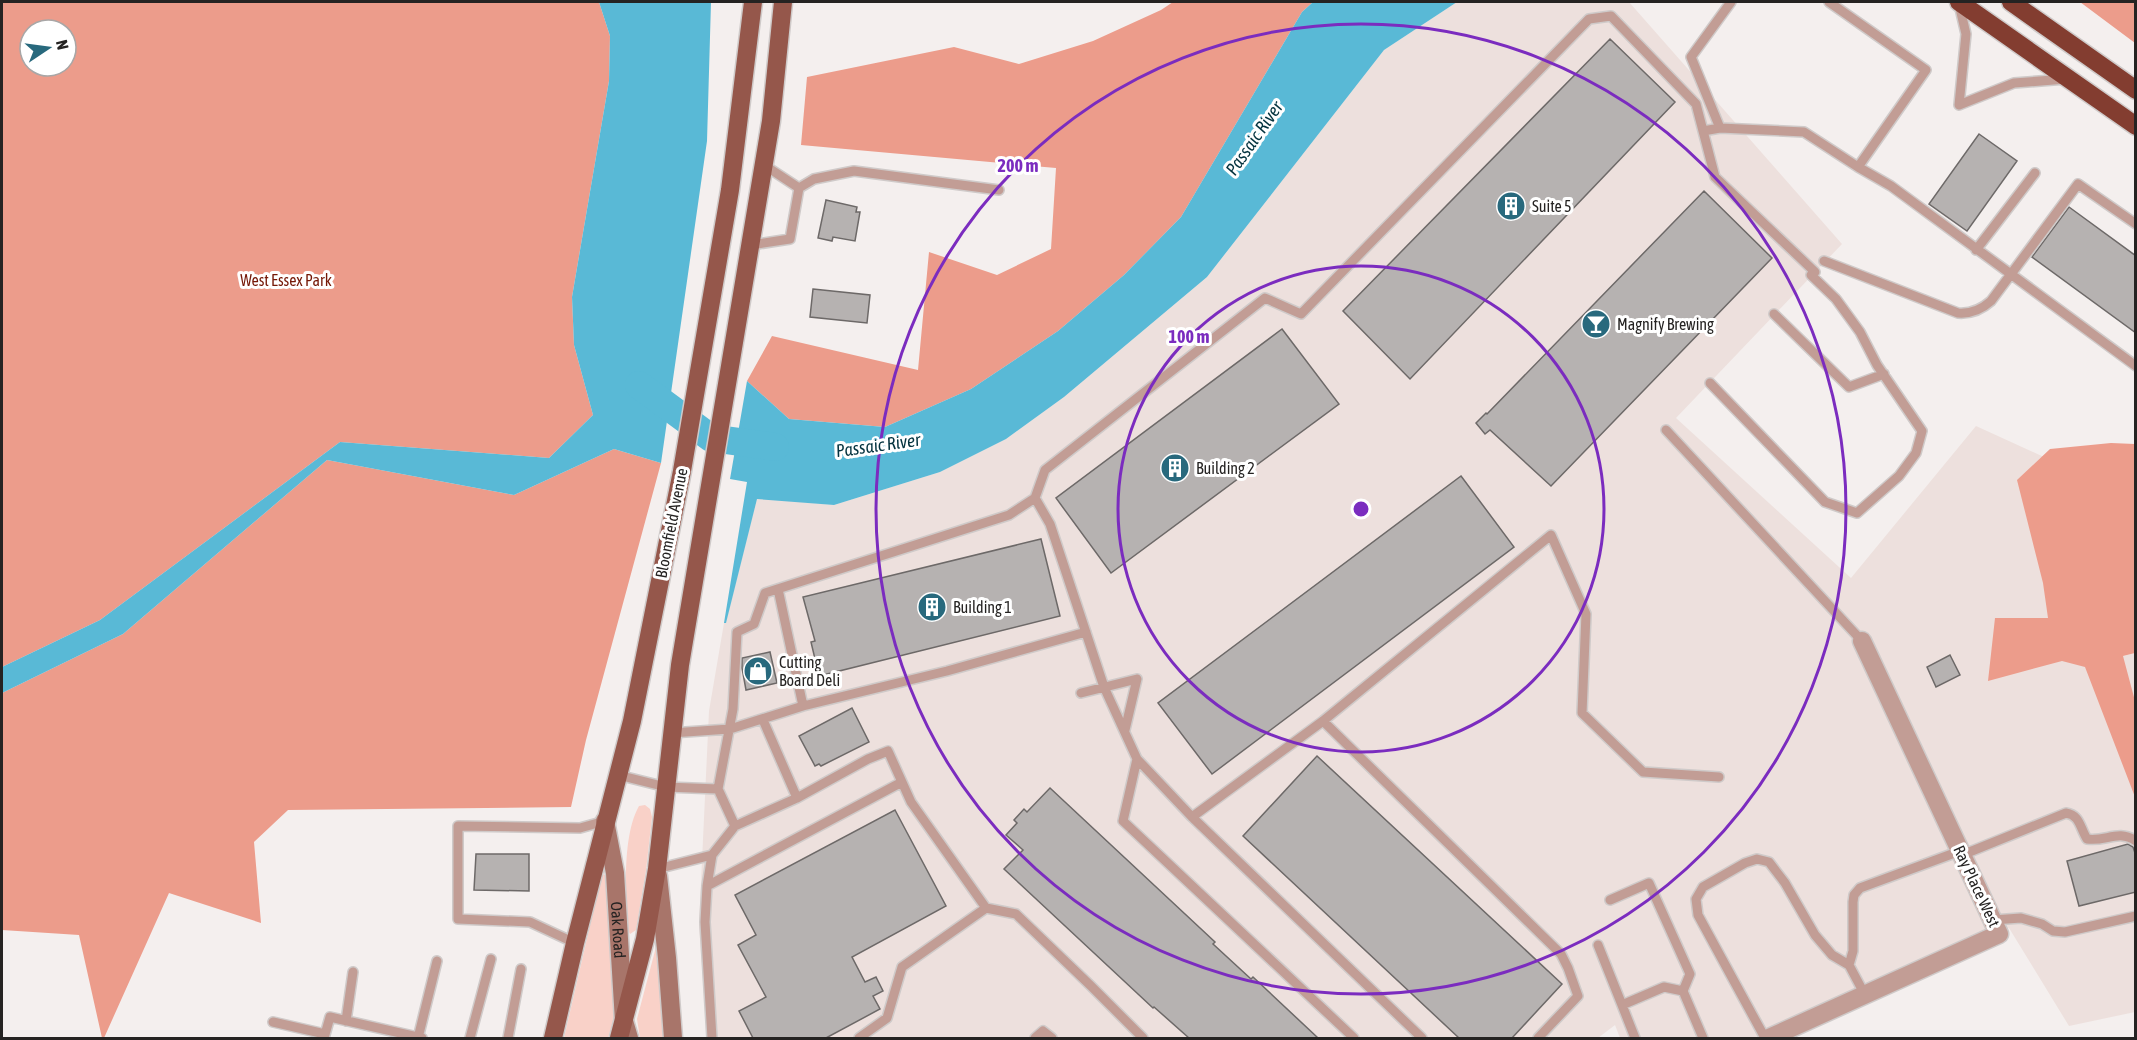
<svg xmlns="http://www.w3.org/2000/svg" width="2137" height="1040" font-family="'Asap Condensed',sans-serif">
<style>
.built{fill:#ede0dd}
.green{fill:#f9d1c8}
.forest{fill:#ec9c8b;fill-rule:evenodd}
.water{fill:#59b9d6}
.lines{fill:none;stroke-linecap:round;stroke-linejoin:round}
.river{stroke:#59b9d6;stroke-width:28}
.building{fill:#b6b2b1;stroke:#6d6968;stroke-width:1.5}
.lane-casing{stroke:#cfcac9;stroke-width:12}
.street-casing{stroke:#cfcac9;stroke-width:21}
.secondary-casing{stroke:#cfcac9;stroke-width:21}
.primary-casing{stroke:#cfcac9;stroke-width:21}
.highway-casing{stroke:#cfcac9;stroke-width:21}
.lane{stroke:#c29d95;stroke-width:9}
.street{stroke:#c29d95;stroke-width:18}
.secondary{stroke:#a8756a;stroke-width:18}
.primary{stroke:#95574b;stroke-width:18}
.highway{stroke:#833d30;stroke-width:18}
.ring{fill:none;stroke:#7b2cbf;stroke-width:3}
.labels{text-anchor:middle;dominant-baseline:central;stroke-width:6;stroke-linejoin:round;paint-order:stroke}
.poi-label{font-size:16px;fill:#252322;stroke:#fff;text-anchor:start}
.park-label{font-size:16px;fill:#751807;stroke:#fff}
.street-label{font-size:16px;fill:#252322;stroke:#fff}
.water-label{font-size:18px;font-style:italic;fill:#04333f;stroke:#fff}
.centre{fill:#7b2cbf;stroke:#fff;stroke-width:3}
.ring-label{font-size:18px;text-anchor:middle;font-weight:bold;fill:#7b2cbf;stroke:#fff;stroke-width:6;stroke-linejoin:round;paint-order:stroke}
</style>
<rect width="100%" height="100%" fill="#f4efee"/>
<path class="built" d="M1457,2h172l213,242 -166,174 175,160 125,-152 68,31 57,205 34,-9v359l-66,14 -60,-98 -235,110h-154l-5,-13 -17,13h-891l-8,-113 10,-214 15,-88 2,-1 31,-124 77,7 106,-33 66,-33 58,-42 143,-120 177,-227z"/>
<path class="green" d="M645,805l5,4 2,8 -6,53 -10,60 -6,4 -3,-6c-1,-34 -5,-92 12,-122z
M602,874l3,1 11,136 -8,27h-44z
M656,947l2,2 6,89h-24l-3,-19z"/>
<path class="forest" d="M2,2h597l11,34 -1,45 -37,216 2,48 19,70 -44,43 -209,-16 -240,178 -98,47zM30,30h36v36h-36z
M1173,2h140l-11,10 -121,205 -57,58 -66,56 -87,58 -86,38 -96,-8 -42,-38 25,-45 146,34 11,-118 68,23 54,-26 5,-81 -255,-23 6,-68 147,-30 65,17 74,-23 68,-31z
M2080,2h55v41z
M2111,443l24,1v209l-12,3 12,45v96l-50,-130 -23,-6 -74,20 7,-63h53l-5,-35 -26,-103 33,-31z
M614,449l47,14 -75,277 -15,67 -283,3 -34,32 7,81 -92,-30 -65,145h-2l-23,-103 -77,-5v-237l121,-59 204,-174 187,35z"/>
<path class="water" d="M599,2h112l-4,139 -46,322 -47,-14 -100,46 -187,-35 -204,174 -121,59v-26l98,-47 240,-178 209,16 44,-43 -19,-70 -2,-48 37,-216 1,-45z
M1313,2h144l-73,48 -177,227 -143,120 -58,42 -66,33 -106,33 -77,-6 -31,124h-2l23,-141 -17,-3 17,-98 42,38 96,8 86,-38 87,-58 66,-56 57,-58 121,-205z"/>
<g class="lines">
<path class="river" d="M639,385l72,53 64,9"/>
</g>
<path class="building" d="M1610,39l65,63 -265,277 -67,-68z
M1979,134l38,27 -50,70 -38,-27z
M1704,191l68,67 -221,228 -61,-56 -5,4 -9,-11 10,-10 1,1z
M826,200l31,7 -1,5h4l-5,29 -22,-4 -1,4 -14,-3z
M2069,207l67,49v77l-104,-76z
M813,289l57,6 -3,28 -57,-6z
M1282,329l57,75 -228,169 -55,-75z
M1461,476l53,71 -302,227 -54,-71z
M1041,539l19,77 -241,60 -8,-34 4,-1 -12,-44z
M770,652l7,31 -31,7 -4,-22v-10z
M1950,655l10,20 -24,12 -9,-20z
M852,708l17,34 -48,24 -2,-2 -4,2 -16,-30z
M1317,756l245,228 -50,54h-53l-216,-202z
M1050,788l165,154 -2,2 38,35 2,-2 65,61h-129l-35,-31 -1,1 -149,-139 19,-19 -17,-15 11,-12 -3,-3 10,-11 3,3z
M895,810l51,96 -94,51 13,25 11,-5 7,14 -10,5 7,13 -54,29h-73l-14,-27 27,-14 -28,-52 18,-10 -21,-40z
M2128,844l5,3 3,9v36l-57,14 -12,-45z
M476,854h53v37l-55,-1z"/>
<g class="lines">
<g class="lane-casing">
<path id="lane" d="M1829,2l97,68 -68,97 33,19 245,180
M1959,4l7,30 -7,71 55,-22 52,-4
M1720,128l84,4 54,35
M1703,131l17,-3 -29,-71 40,-55
M799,188l15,-9 40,-8 145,19
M751,245l39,-6 9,-51 -35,-23
M1976,250l59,-77
M1824,261l134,52c13,1 23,-3 33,-12l87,-117 58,40
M1774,314l75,73 35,-13
M1710,383l115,119 32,11 42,-37 17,-23 6,-22 -45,-66 -17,-33 -24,-33 -25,-24
M1666,430l196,211
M1035,498l15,26 54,163 33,72 55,58 230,221
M778,589l25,117
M1081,693l56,-14
M763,720l34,78
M1323,721l238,233 7,14 10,28 -40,42
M1125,730l12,-51
M671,733l59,-4 73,-23 144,-35 139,-39
M1137,759l-14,62 231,217
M618,775l48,12 52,2
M1192,817l131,-96 228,-186 35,79 -4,99 61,59 76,5
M735,826l62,-28 71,-39 20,-8 23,51 75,106 30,6 75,72 52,52
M1962,855l104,-42c14,2 14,15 21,26 19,3 31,-10 49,2
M657,869l55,-14
M707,886l195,-104
M1610,900l39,-17 41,91 -7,17 20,47
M1993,920l28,-2 21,6 11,7 12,1 71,-16
M575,943l-45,-21 -72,-3v-93l122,2 25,-7
M1598,945l24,60 42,-18 19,4
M1849,965l4,-14v-49l1,-7 6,-7 100,-37
M1622,1005l13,33
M346,1021l7,-49
M273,1022l52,12
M324,1038l6,-21 92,21
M418,1038l19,-77
M470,1038l21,-79
M508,1038l13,-69
M712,1038l-7,-116 2,-36 5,-31 23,-29 -17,-37 15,-80 4,-77 17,-8 11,-31 244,-78 26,-17 10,-28 220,-172 36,16 288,-295 22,-3 85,88 19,73 100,95
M859,1038l28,-20 15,-51 84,-59
M1035,1038l8,-7 9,7
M1765,1038l-67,-123 -2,-16 7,-12 42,-24 12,-4 12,3 16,21 30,52 17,20 17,10 16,30"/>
</g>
<g class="street-casing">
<path id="street" d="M1769,1038l230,-104 -137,-293"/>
</g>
<g class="secondary-casing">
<g id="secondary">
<path id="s1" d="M605,821l10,52 9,148 5,17"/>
<path d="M658,876l9,82 6,80"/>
</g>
</g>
<g class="primary-casing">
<path id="primary" d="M553,1038l22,-95 57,-222 50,-250 48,-281 23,-188
M619,1038l26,-99 12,-70 23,-204 91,-544 12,-119"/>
</g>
<g class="highway-casing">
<path id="highway" d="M1959,2l177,124
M2011,2l125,88"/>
</g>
<use href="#lane" class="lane"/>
<use href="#street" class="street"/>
<use href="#secondary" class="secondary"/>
<use href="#primary" class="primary"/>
<use href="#highway" class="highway"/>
</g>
<g class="ring">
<circle cx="1361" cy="509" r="243"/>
<circle cx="1361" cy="509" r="485"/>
</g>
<defs>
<g id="building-disc" transform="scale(1.5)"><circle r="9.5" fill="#28697d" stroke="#fff"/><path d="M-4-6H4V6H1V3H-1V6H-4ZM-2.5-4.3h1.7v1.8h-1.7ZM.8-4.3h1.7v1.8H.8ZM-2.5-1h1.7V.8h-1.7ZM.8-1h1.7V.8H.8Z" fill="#fff"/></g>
<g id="bar-disc" transform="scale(1.5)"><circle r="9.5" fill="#28697d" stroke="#fff"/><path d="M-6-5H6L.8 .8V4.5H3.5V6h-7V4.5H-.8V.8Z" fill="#fff"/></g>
<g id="shop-disc" transform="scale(1.5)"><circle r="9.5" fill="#28697d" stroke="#fff"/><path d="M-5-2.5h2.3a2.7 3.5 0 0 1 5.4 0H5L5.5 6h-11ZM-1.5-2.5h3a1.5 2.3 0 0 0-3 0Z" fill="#fff"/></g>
</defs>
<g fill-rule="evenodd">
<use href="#building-disc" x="1511" y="206"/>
<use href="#bar-disc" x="1596" y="324"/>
<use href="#building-disc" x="1175" y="468"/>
<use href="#building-disc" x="932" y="607"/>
<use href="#shop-disc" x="758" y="671"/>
</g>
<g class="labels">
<g class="poi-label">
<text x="1532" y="206">Suite 5</text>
<text x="1617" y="324">Magnify Brewing</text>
<text x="1196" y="468">Building 2</text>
<text x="953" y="607">Building 1</text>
<text x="779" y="662">Cutting<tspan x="779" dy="18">Board Deli</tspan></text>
</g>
<g class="park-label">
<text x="286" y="280">West Essex Park</text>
</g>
<g class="street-label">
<text transform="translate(671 523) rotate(-79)">Bloomfield Avenue</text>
<text transform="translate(1977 886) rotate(65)">Ray Place West</text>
<text stroke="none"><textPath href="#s1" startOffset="110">Oak Road</textPath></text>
</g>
<g class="water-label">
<text transform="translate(1254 138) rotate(-55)">Passaic River</text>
<text transform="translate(878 445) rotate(-8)">Passaic River</text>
</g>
</g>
<circle cx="1361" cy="509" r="9" class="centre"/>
<g class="ring-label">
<text x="1018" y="172">200 m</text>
<text x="1189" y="343">100 m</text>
</g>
<rect width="2137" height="1040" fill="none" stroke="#252322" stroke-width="6"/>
<g transform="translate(48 48) rotate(77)"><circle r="28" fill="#ffffff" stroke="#a8a7a7" stroke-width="1.5"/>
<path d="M0-4.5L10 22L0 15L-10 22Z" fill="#28697d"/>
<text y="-9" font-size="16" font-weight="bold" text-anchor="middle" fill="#252322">N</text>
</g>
</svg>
